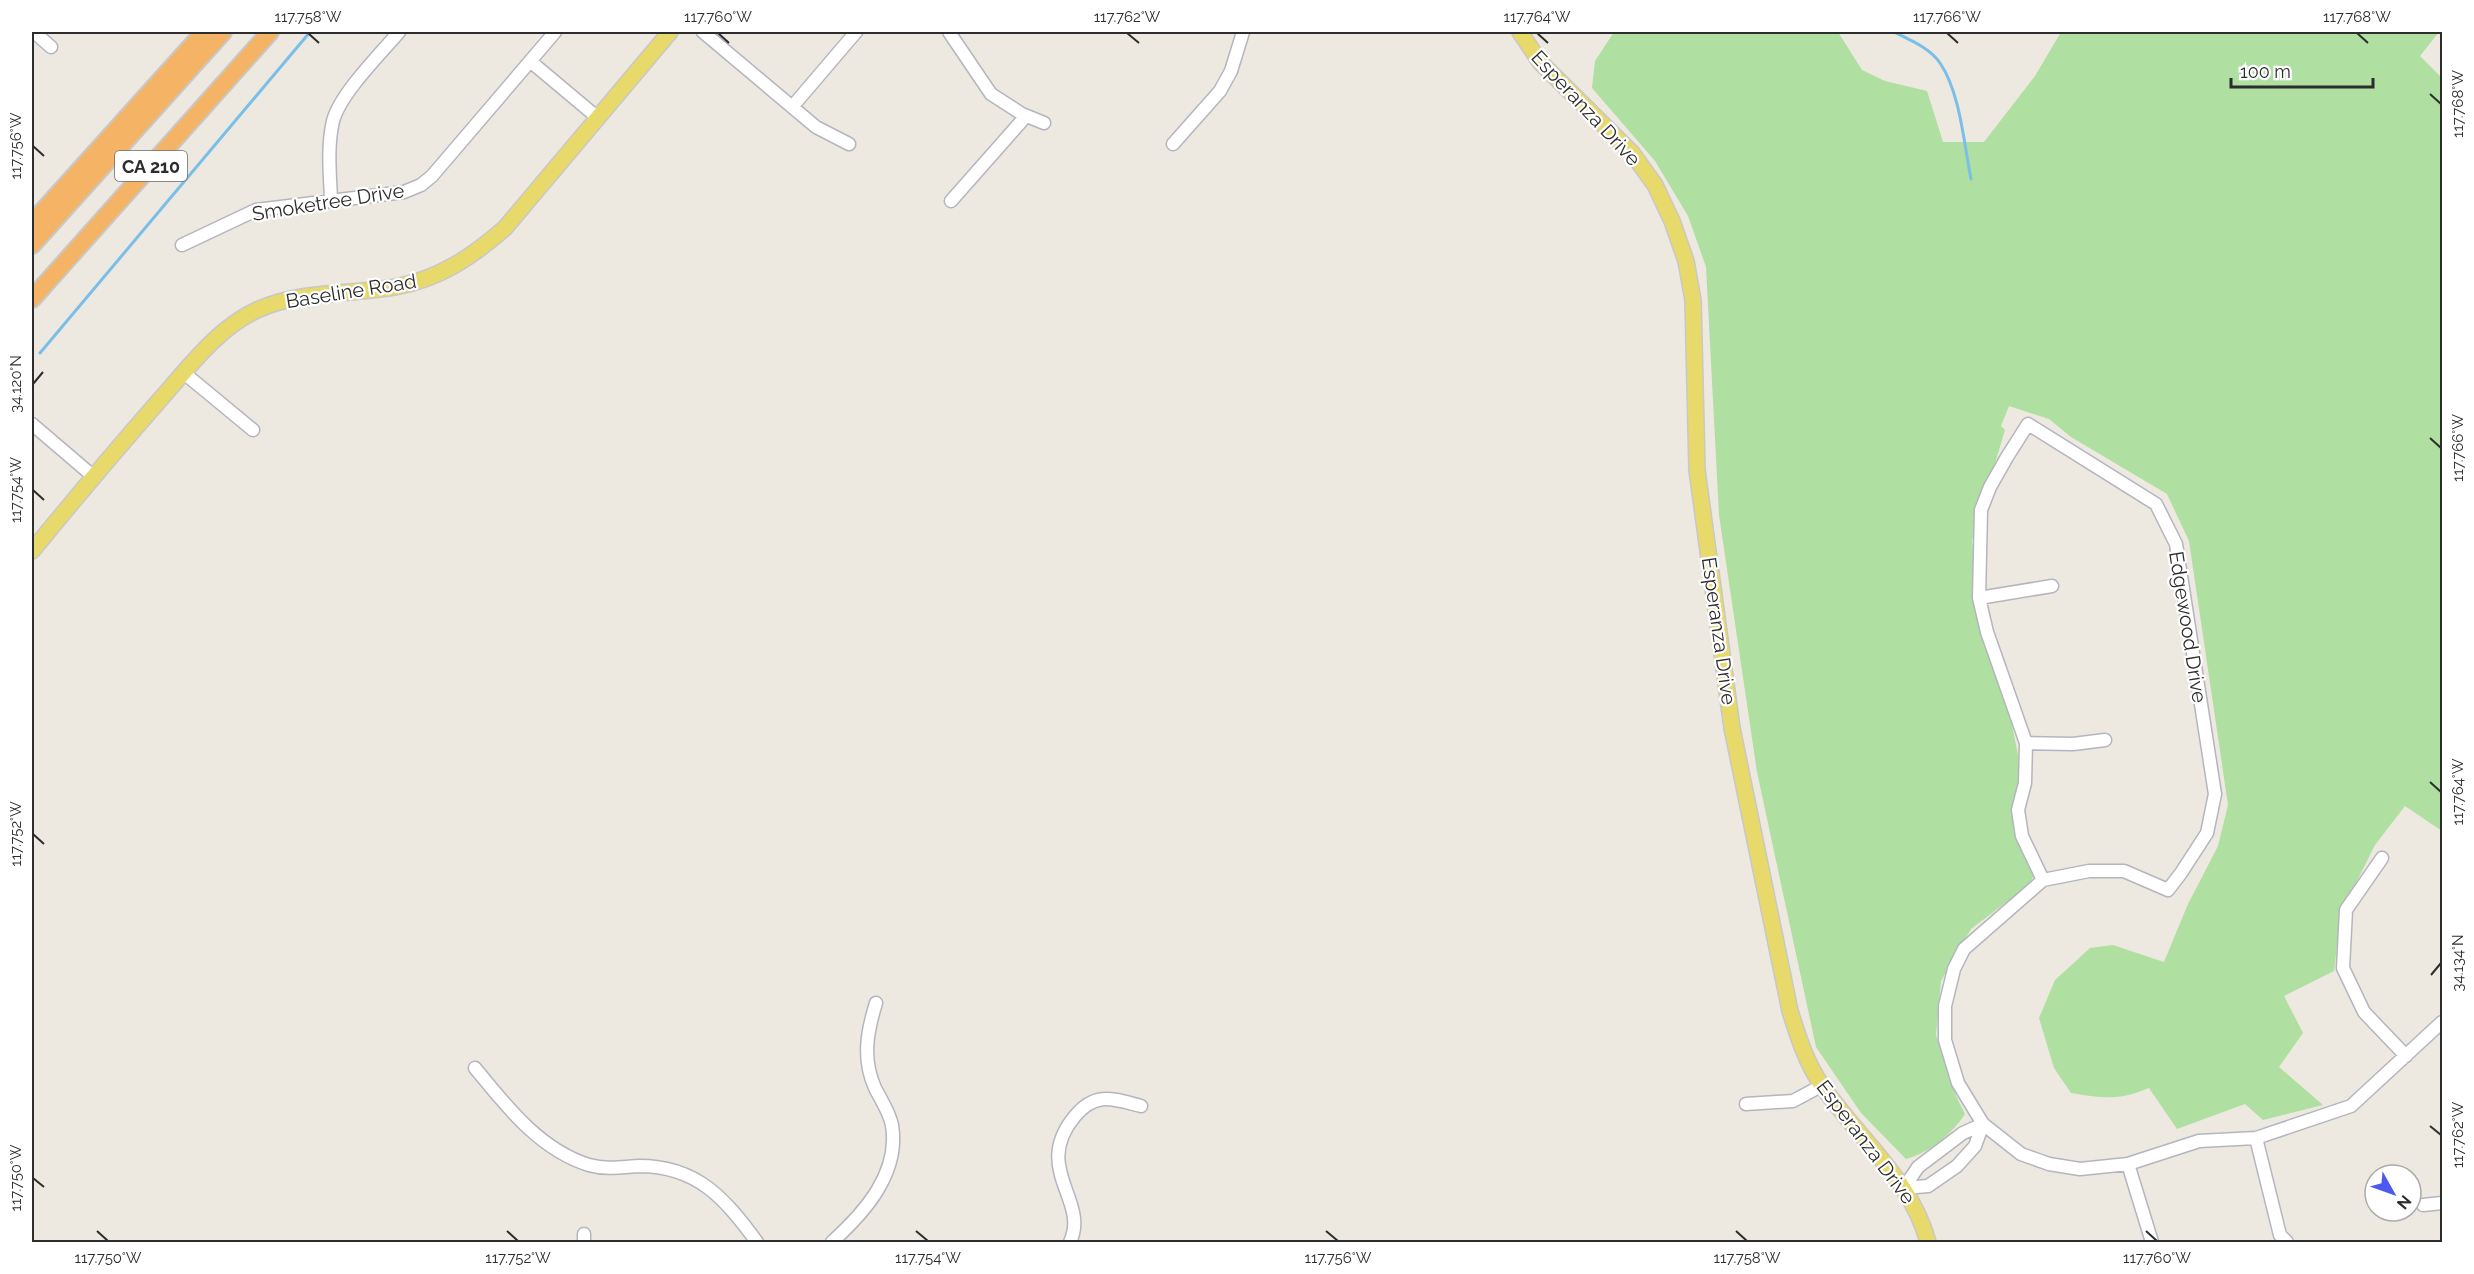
<svg xmlns="http://www.w3.org/2000/svg" width="2474" height="1274" font-family="Raleway,sans-serif">
<style>
.green{fill:#afdfa1}
.lines{fill:none;stroke-linecap:round;stroke-linejoin:round}
.stream{stroke:#7bbee7;stroke-width:3}
.minor-casing{stroke:#b4b5bf;stroke-width:15}
.major-casing{stroke:#c8c8c8;stroke-width:18}
.highway-casing{stroke:#c8c8c8;stroke-width:20}
.minor{stroke:#fff;stroke-width:12}
.major{stroke:#e8d96b;stroke-width:15}
.highway{stroke:#f4b365;stroke-width:16}
.ticks{fill:none;stroke:#2d2d2d;stroke-width:2}
.labels{text-anchor:middle;dominant-baseline:central;stroke-width:4.5;stroke-linejoin:round;paint-order:stroke}
.shield{fill:#fff;stroke:#6c6c6c;stroke-width:1.5}
.shield-label{font-size:18px;font-weight:bold;fill:#2d2d2d}
.street-label{font-size:20px;fill:#2d2d2d;stroke:#fff}
.neatline{fill:none;stroke:#2d2d2d;stroke-width:2}
.ticks-label{font-size:15px;text-anchor:middle;fill:#2d2d2d}
</style>
<rect width="100%" height="100%" fill="#ede9e0"/>
<path class="green" d="M1614,32h224l24,38 23,11 42,10 16,51h41l51,-66 26,-44h378l-19,24 22,22v753l-37,-25 -30,39 -34,68 -7,58 -50,25 19,37 -24,34 44,38 -60,15 -18,-16 -68,25 -28,-41c-30,13 -47,10 -78,5l-17,-25 -15,-50 16,-38 35,-32 23,-3 51,17 24,-58 30,-58 10,-41 -39,-264 -22,-47 -96,-57 -22,-18 -40,-13 -8,20 4,4 -33,110 7,68 26,82 15,75 -5,43 20,65 -6,12 -58,44 -30,52 -5,54 20,61 9,18c-13,20 -36,39 -59,45l-45,-46 -45,-66 -59,-275 -38,-257 -13,-248 -18,-51 -33,-55 -63,-73 3,-27z"/>
<g class="lines">
<path class="stream" d="M1894,32c16,8 36,16 46,31 20,29 24,81 31,116
M40,353l270,-321"/>
<g class="minor-casing">
<path id="minor" d="M34,32l17,15
M703,32l113,95 33,17
M949,32l42,62 31,20 22,9
M530,61l68,57
M792,107l64,-75
M1173,144l47,-53 11,-20 12,-39
M331,200c-1,-26 -4,-53 2,-79 7,-27 47,-67 66,-89
M951,201l75,-85
M182,245l74,-35 148,-18 17,-7 11,-9 123,-144
M184,373l69,57
M32,424l62,53
M1979,598l73,-12
M2026,743l47,1 32,-4
M2382,858l-36,52 -3,58 21,44 42,44
M2043,880l-21,-44 -4,-26 7,-27 1,-40 -39,-111 -8,-34 2,-88 9,-23 17,-30 21,-33 128,80 20,40 39,250 -8,39 -26,40 -13,17 -44,-19h-35l-46,9 -79,69 -10,20 -9,37v34l13,43 25,41 38,30 28,10 31,5 48,-5 71,-23 57,-3 95,-32 91,-84
M475,1068c31,38 65,82 114,97 17,5 33,2 50,1 59,0 86,33 118,76
M1746,1104l47,-3 28,-15
M2256,1138l24,97 7,7
M2128,1164l24,78
M1904,1188l24,-2 29,-20 18,-20 8,-22
M1904,1188l14,-21 45,-34 20,-9
M2423,1205l19,-2
M584,1242v-8
M832,1242c33,-30 68,-69 60,-117 -3,-14 -11,-25 -17,-37 -13,-29 -8,-56 1,-85
M1070,1242c20,-42 -39,-73 5,-126 21,-25 38,-17 66,-10"/>
</g>
<g class="major-casing">
<path id="major" d="M1520,32l20,30 92,91 23,32 17,36 14,40 7,39 4,170 35,258 58,283c8,26 17,54 33,76 36,52 88,92 105,155
M32,551c41,-50 83,-100 126,-149 29,-32 58,-73 99,-92 43,-20 92,-15 138,-23 44,-8 77,-30 110,-59l165,-196"/>
</g>
<g class="highway-casing">
<path id="highway" d="M32,223l172,-191
M32,245l191,-213
M32,299l238,-267"/>
</g>
<use href="#minor" class="minor"/>
<use href="#major" class="major"/>
<use href="#highway" class="highway"/>
</g>
<path class="ticks" d="M308,33l11,10M718,33l11,10M1127,33l12,10M1537,33l11,10M1947,33l11,10M2357,33l11,10M2430,94l11,10M33,146l11,10M33,384l10,-12M2430,438l11,10M33,490l11,10M2430,782l11,10M33,834l11,10M2431,975l10,-12M2430,1126l11,9M33,1178l11,9M97,1231l11,10M507,1231l11,10M916,1231l12,10M1326,1231l12,10M1736,1231l11,10M2146,1231l11,10"/>
<g class="labels">
<rect class="shield" x="115" y="151" width="72" height="30" rx="4.5"/>
<g class="shield-label">
<text x="151" y="166">CA 210</text>
</g>
<g class="street-label">
<text transform="translate(1586 108) rotate(47)">Esperanza Drive</text>
<text transform="translate(328 202) rotate(-9)">Smoketree Drive</text>
<text transform="translate(351 291) rotate(-9)">Baseline Road</text>
<text transform="translate(2188 627) rotate(81)">Edgewood Drive</text>
<text transform="translate(1719 631) rotate(82)">Esperanza Drive</text>
<text transform="translate(1866 1142) rotate(53)">Esperanza Drive</text>
</g>
</g>
<rect width="2474" height="1274" fill="none" stroke="#ffffff" stroke-width="66"/>
<g transform="translate(2393 1193) rotate(130)"><circle r="28" fill="#ffffff" stroke="#ababab" stroke-width="1.5"/>
<path d="M0-4.5L10 22L0 15L-10 22Z" fill="#4c58ee"/>
<text y="-9" font-size="16" font-weight="bold" text-anchor="middle" fill="#2d2d2d">N</text>
</g>
<path d="M2231 78v9h142v-9" fill="none" stroke="#2d2d2d" stroke-width="3"/>
<text x="2240" y="78" font-size="18" fill="#2d2d2d" stroke="#ffffff" stroke-width="4.5" paint-order="stroke">100 m</text>
<rect x="33" y="33" width="2408" height="1208" class="neatline"/>
<g class="ticks-label">
<text x="308" y="22">117.758°W</text>
<text x="718" y="22">117.760°W</text>
<text x="1127" y="22">117.762°W</text>
<text x="1537" y="22">117.764°W</text>
<text x="1947" y="22">117.766°W</text>
<text x="2357" y="22">117.768°W</text>
<text transform="translate(2458 104) rotate(-90)" y="5">117.768°W</text>
<text transform="translate(16 146) rotate(-90)" y="5">117.756°W</text>
<text transform="translate(16 384) rotate(-90)" y="5">34.120°N</text>
<text transform="translate(2458 448) rotate(-90)" y="5">117.766°W</text>
<text transform="translate(16 490) rotate(-90)" y="5">117.754°W</text>
<text transform="translate(2458 792) rotate(-90)" y="5">117.764°W</text>
<text transform="translate(16 834) rotate(-90)" y="5">117.752°W</text>
<text transform="translate(2458 963) rotate(-90)" y="5">34.134°N</text>
<text transform="translate(2458 1135) rotate(-90)" y="5">117.762°W</text>
<text transform="translate(16 1178) rotate(-90)" y="5">117.750°W</text>
<text x="108" y="1263">117.750°W</text>
<text x="518" y="1263">117.752°W</text>
<text x="928" y="1263">117.754°W</text>
<text x="1338" y="1263">117.756°W</text>
<text x="1747" y="1263">117.758°W</text>
<text x="2157" y="1263">117.760°W</text>
</g>
</svg>
